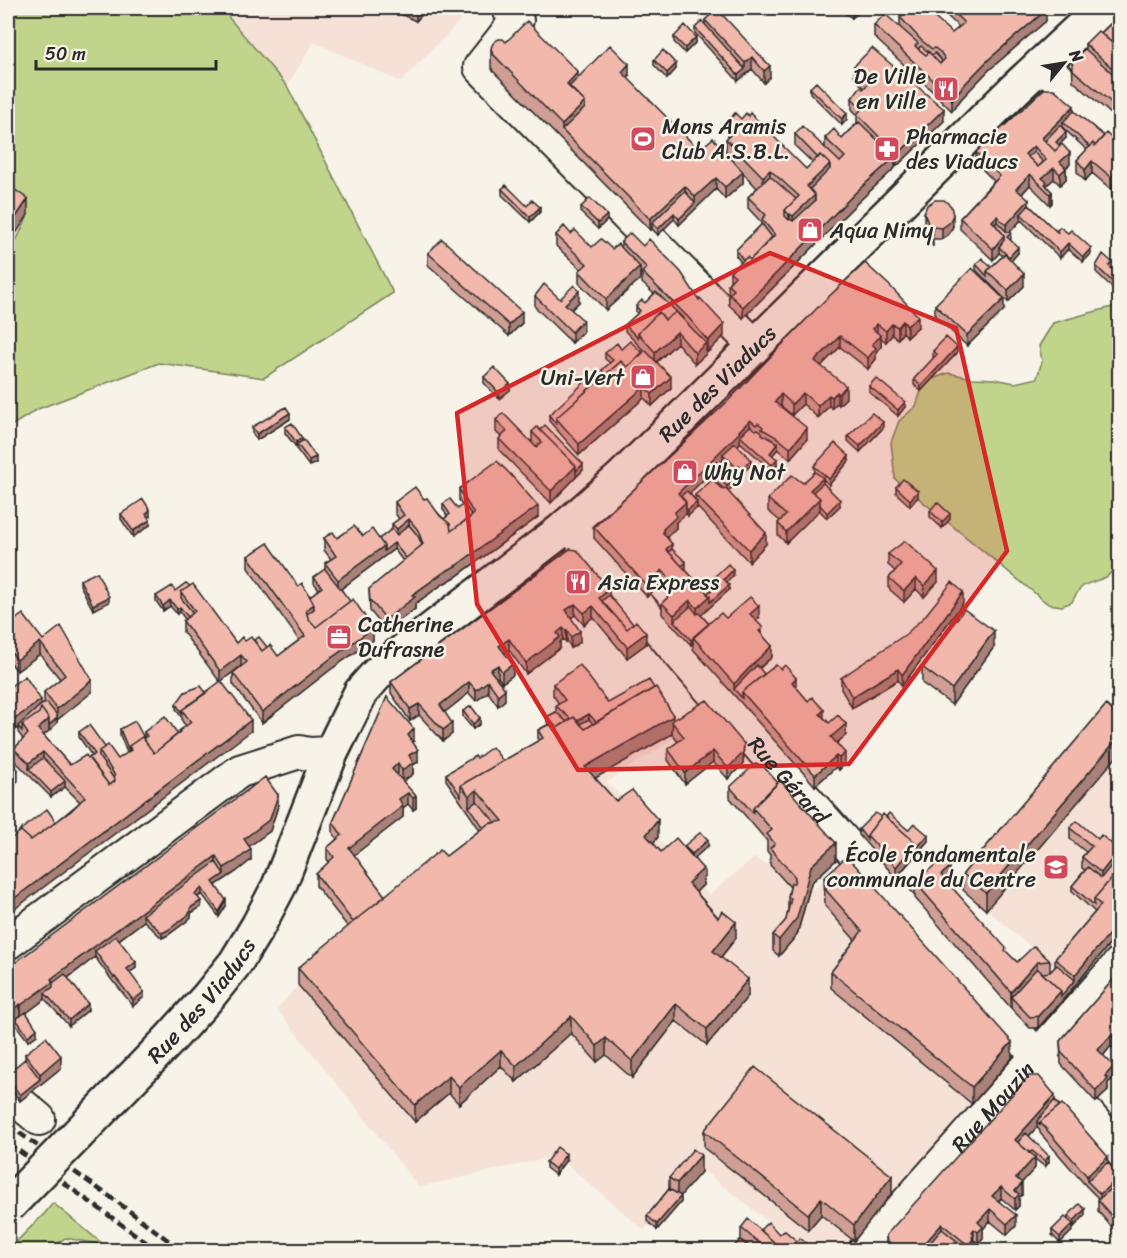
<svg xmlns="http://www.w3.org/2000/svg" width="1127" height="1258" font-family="Sriracha,sans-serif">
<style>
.built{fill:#f6e1d6}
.green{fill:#c0d58b;stroke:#76805b;stroke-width:1.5}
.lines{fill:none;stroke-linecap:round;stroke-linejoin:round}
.minor-casing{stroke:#2b2b2b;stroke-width:36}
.major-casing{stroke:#2b2b2b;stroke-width:38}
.minor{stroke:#f7f3e8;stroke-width:32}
.major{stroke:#f7f3e8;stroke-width:33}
.rail{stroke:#2b2b2b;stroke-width:4.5;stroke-dasharray:9 4.5;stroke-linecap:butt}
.major-bridge-casing{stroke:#2b2b2b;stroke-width:38;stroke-linecap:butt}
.major-bridge{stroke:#f7f3e8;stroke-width:33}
.wall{fill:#d09e94;stroke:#2b2b2b;stroke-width:1.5;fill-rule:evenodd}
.shaded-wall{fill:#a98178;stroke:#2b2b2b;stroke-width:1.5}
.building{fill:#f2b8ac;stroke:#2b2b2b;stroke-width:1.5;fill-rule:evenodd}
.marked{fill:#d62828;fill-opacity:0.2;stroke:#d62828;stroke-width:4.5;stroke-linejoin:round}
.labels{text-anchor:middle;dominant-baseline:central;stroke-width:5;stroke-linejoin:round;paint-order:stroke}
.poi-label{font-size:22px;fill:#2b2b2b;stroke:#f7f3e8;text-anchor:start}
.street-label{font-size:22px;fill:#2b2b2b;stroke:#f7f3e8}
</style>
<rect width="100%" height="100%" fill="#f7f3e8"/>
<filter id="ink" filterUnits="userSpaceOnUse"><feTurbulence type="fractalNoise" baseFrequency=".0167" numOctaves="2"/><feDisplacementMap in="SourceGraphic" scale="12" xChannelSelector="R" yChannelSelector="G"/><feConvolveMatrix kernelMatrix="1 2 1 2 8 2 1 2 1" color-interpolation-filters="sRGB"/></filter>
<g filter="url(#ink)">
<path class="built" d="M226,8h246l-71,74 -87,-40 -27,44 -58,-68z
M656,705l19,33 -68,44 102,113 45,-37 60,31 31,-27 173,196 -131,142 -43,50h-39l-105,-82 -56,62 -87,-74 -138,31 -142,-178 23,-26z
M1119,729v234l-39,27 -111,-96z"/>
<path class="green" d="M17,8h209l3,10 58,68 106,207 -129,85 -105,-15 -121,46 -30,19v-170l19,-40 -19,-13v-183z
M1112,307l7,1v255c-4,4 -8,11 -13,14 -20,9 -23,3 -34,25l-10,4 -14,-2 -153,-125 -4,-37 8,-21 17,-15 5,-15 9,-11 18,-7 25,5 21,1 21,4 22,-5 5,-17 -3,-15 14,-23z
M53,1203l51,42 -39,-7 -13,10v2h-44l37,-37z"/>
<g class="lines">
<g class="minor-casing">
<g id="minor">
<path d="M508,8l9,12 -37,47 275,279"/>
<path d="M1041,64l79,69"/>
<path id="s1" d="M568,524l202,235 267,297 83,95"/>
<path d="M8,943l232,-172 59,-19 10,2 22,-1"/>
<path d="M8,1093l31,26"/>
<path id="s2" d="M865,1250l255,-287"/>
</g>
</g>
<g class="major-casing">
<g id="major">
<path id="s3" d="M78,1134l90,-93 40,-44 28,-35 22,-36 21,-40 52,-133 30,-61 16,-18 20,-18 165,-126 59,-52 394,-389 87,-81"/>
</g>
</g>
<use href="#minor" class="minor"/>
<use href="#major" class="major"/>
<path class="rail" d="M8,1125l108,76 65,49
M8,1143l149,107"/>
<g class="major-bridge-casing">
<path id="major-bridge" d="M8,1206l70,-72"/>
</g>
<use href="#major-bridge" class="major-bridge"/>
</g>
<path class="wall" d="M387,8h41l-12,13z
M838,8h25l-11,10z
M945,8h98l3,13 -57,49 -27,28 -10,13 -24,-24 -54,-50v-12l26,2v-10l28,-1 24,17 6,-4v-3l-13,-12z
M717,9l53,68 -6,6 -12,-14 -14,12 -43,-48v-5l10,-3v-5z
M1119,16v103l-1,-1v2l-45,-39 -1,-21 13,-11v-5l16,-11z
M674,37l22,5 -11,11 -11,-11z
M506,42l72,36 51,-2 -2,2 72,72 27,3v-14l2,-2v-15l13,-3 65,50 7,-6 -18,-17v-12l30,13v-9l17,1 15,-16v-8l-5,-6v-11l12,-10 -10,-11v-11l90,55 -47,45 -2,-2v4l-39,36 -113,114 -14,-13 -1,-21 2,-3v-9l11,-10 -5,-6v-6l26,-26v-1l-14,-15v-11l9,-9 -14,-15v10l-18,16 -9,-10 -37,36 -5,-6 -16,16 -6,-6 -2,1 -157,-159 -2,-5v-17z
M654,60l22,9 -9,10 -13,-14z
M810,88l37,31 -5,6 -32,-32z
M1074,111l30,25 15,9v58l-7,-7v-9l-1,2 -19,-16 -7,8 -8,-9v-12l10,-10 -24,-22v1l3,9 -7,7 11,19 -4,4v11l-6,6 -6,-6 -7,6v2l5,5v11l-2,2 -20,-20 -8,9 7,11 28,27 34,22 -8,8 -15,-13 -8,9 -39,-38 -11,12 1,7 -1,1 8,13 -7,8 13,25 -16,16 -32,-32v-6l15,3 12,-11 -4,-3 -6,7 -33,-31v-11l34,-37 -18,-18v-11z
M502,189l25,17 13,6 -10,10 -28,-27z
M581,207l26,13 -9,9 -17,-16z
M1119,211v14l-1,-1v-11z
M924,213l29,13 -4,8 -7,5h-9v8l-9,-23z
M571,234l21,13 20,2 9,-1v-6l22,4 56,54 25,36 -16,16 -2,-2v4l-11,10 -18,-21 -20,19 14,26 -19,18 -8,-8 -65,57 -30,-34v-6l43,-29 11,-9 -1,-2v-5l8,-7 -5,-4v-6l16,-4 22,4 1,-2 -19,-20v-6l13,-12 -2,-1v-6l9,-3 9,-9 -12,-11v-8l-2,-3v7l-34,31 -27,-27v-12l2,-2 -25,-23v-11z
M428,253l94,70 -13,13 -81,-71z
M865,263l53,64 -11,10 -4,-5 -5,7 -6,-4 -6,7 -5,-4v9l-5,5v7l-8,10 -28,-22 -19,19 25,32 -7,7 -2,-2 -5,5 -3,-2 -11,12 -15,-14 -11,11 -11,-9 26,33 -17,20 -12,-10 -6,6 5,10 -5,6 -32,-29v1l-3,3 14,19 -9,8 -3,-2 -3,2 -13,-13 -4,4 17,20 -8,7 38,53 -17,18 -52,-55 -9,9 -2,-3 -10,9v6l-9,9 5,12 14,19 -1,1 22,25 9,-9 -2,-2v-6l19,-1 -6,6 2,8 -28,25 8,9 17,-6h33l-3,2 16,37 -13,12 5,5 32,13 12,14 21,22 17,12 -9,8 8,21 -6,6 -3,-3 -21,19 -122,-137v-6l-2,2 -29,-31v-11l10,-10 -10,-11 -15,15 -53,-59v-11l134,-126zM708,475l16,14 -1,1 -28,5v5l-6,-7z
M1096,266l16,2 7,8v18l-23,-22z
M535,296l25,3 19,3 -8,8 12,22 -11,11 -37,-36z
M935,305l69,5 -37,36 -32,-30z
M933,351l24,2 -36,38 -7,-6v-6l20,-21 -1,-1z
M484,377l26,13 -11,9 -15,-16z
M869,386l36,21 -7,9 -29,-24z
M290,419l-33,21 -5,-7v-6z
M496,420l36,22v-10l51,38 -32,33 -52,-53v-11l2,-2 -5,-5z
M285,427l17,14 14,22 -7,3 -12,-16v-4l-1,1 -11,-14z
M883,428l-23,24 -12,-11v-5z
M849,461l-20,24 -6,-6v4l17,23 -13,12 -8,-8 -33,33 -8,-8v-12l2,-2 -12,-10v-12l35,-16 12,-11 -1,-6z
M896,487l22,10 -8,9 -14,-13z
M459,489l79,28 -81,59 -14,8 -28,20v5l-29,21 -16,-19 -1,-22 34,-28 -9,-12 -53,40 32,51 -43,30 -68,53 -29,-39v-11l8,-7 -21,16 -37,-50v-11l2,-2 -5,-7 -3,2 -7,-8 -7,5 -7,-10v-5l19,-5 11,-8 50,60 18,-3 13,7 11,9 21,-16 -51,-72v-12l50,30 12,10 9,-7 -5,-6v-6l11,-8v-6l6,-4 -7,-9v-12l39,-2 16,3 13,-10v-5l7,-5 -4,-6v-11l29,-3 20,20 3,-3 -4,-7v-5l15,5 4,-3 -3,-6z
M930,511l20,8 -8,9 -12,-11z
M121,514l29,2 -2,2 2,7 -17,12 -12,-18z
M570,549l39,46 37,49 -19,14 -34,-41 -9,8 -9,-10 -4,3 9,24 -9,6 -4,-7 -1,1 -3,-3 -3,3v6l-34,26 -17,-24 -4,3 8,22 -11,8 -4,-6 -2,1 9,22 -7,6 -10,-14 -12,9 -7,-8 -24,19 7,22 -9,7 -24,-26 -9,6 -19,-28v-11z
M888,554l50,28 -14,15 -8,-8 -12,13 -15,-13v-11l6,-7 -7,-6z
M80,580l29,22 -16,8 -13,-25z
M963,603l-61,83 -4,-6 -46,28 -11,-19v-11z
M8,625l35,15 49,52 -35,28v3l-14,12 27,30 22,-9 -13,-19v-5l26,15 13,12 9,-6 -7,-18v-6l24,9v-6l34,2 1,-3 7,-5 -4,-5v-3l-6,-9v-5l30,-11 45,38 -195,91 24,-20 -15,-15 -14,10 -37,-37v-11l9,-10 -5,-7v-4l-5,3 -5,-8v-35l33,17 3,-1v-12l16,-13 -20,-25 -23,17 -8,-10z
M994,647l-42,58 -30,-22v-16z
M553,684l55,19 65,17 71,36 -1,8 -15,15 -15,-17 -28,22 -17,-24v-11l10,-7 -6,-8 -77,44 21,23 42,36 -5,6 8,9 23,-5v-1h24l-14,12 11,19 -2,2v6l-7,7 40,46 -15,19 27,39 -41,49 -31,-24 -44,57 -26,-23 -9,7 -26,-29 -55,49 -15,-16 -42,38 -10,-11 -34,29 -117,-137v-17l50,-41 -32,-41v-12l13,-12 -2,-3v-11l10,-9 -4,-6v-11l54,-125 27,44 -1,1 5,20 -5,3v9l-11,7 14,15v12l-3,2 -5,-6 -5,4v9l-49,38 31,41 61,-40 34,-26 -34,-50v-6l31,-16 26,3 35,-20v-11l11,-6 -2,-2v-5l9,-5v-6l3,-2 -6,-9z
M1106,705l-120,205 -23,-20v-16z
M463,711l17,13 -7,5 -10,-12z
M730,787l106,73 -25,23 -14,52 -18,21 -6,-5v-16l13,-15 2,-8v-15l2,-10 -20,-22v-10l-3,-4v-10l-37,-43z
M278,806l-8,25 -21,15 2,14 -15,12 -20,13 10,21 -7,11 -17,-23 -4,3 3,10 -10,6v4l-4,4 -19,14 -6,3 -18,-17 -25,19 17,28 -7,4 15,25 -11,9 -18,-23h-1l-19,-26 -27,21 20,32 -19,16 -24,-27 -19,14 11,22 -9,6 -12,-16v-6l5,-3 -1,-1 -12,9v-56z
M881,817h5l42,24 -32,37 -37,-43v-6z
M1070,828l49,33 -6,8 6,64 -58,69 -23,26h-8l-19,-20 -96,-110v-16l35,1 -1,1 57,68 11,10 33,-1v11l5,-5v-8l40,-47 -23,-21v-5l13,-16 -3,-2v-11l4,-5 -16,-13z
M824,877l188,181 -40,46 -141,-116v-16l24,-32 -30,-34z
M1119,973v80l-8,-7 -8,10 11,21 -6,6v8l-12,11 -35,-38 -1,-23z
M25,1054l36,14 -41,33 -12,-16v-12l17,-14z
M1055,1100l64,75v61l-21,-25v-11l1,-1 -12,-12 -47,-54v-2l-3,-4 -8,9 20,26 -4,5 -10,-8v9l-14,15 1,12 -3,2v9l-4,4 -14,-12 -2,3 17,25 -9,9 -17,-14 -7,8v9l-5,5 -4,-3 -1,11h-26l-2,-2 -1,2h-58v-16z
M704,1131l188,62 -38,48 -33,-26 -13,15 -104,-82z
M566,1160l-11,15 -9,-7v-6z
M701,1172l-21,24 1,6 -24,28 -10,-9v-5l22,-27v-11z
M1085,1215l-11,12 -1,-1v4l-13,13 -8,-8v-5l16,-10v-4z
M741,1228l19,2 19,4 18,7 18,10h-60l-14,-11z
M1119,1241v10h-3l-1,-7z"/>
<path class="shaded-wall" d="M8,8h8l-8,12z
M416,8h12l-12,13z
M857,8h6l-11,10v-5z
M1046,10v11l-57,49 -27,28 -10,13v-11l10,-13 27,-28z
M696,37v5l-11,11v-5z
M752,57v12l-14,12v-6l7,-6v-6z
M629,64v12l-7,7v-11z
M676,64v5l-9,10v-6z
M770,66v11l-6,6v-12z
M578,72v17l-6,6 -5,-11z
M585,102v17l-23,11v-5z
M1074,106v11l-11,5v6l-18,19 -3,-9z
M944,109v12l-47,45v-11z
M847,113v6l-5,6v-6z
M1066,132v6l-10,9v-5z
M1034,146v12l-9,1v-5z
M1070,153v11l-10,9v-11z
M895,157v11l-39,36 -113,114v-11l113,-115z
M1092,161v12l-7,8v-11z
M830,164v16l-15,15v17l-22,21v-17l-3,-2v16l-1,2v-17l18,-29z
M1054,168v11l-7,6v6l-5,-13z
M1066,168v11l-6,6v-11z
M1119,168v11l-7,6 -1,4v-12z
M770,170v17l-7,7v-17z
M743,172v11l-18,16v-12z
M1030,174v11l-14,15v-11z
M716,178v11l-37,36v-6l16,-16v-6z
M685,186v11l-33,26v6l-2,1v-11z
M1052,192v11l-2,2v-11z
M28,199v16l-20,31v-17z
M1029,200v11l-8,3v6l-15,16v-11z
M540,207v5l-10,10v-5z
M674,213v6l-16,16v-6z
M607,215v5l-9,9v-6z
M953,215v11l-4,8 -7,5v-11z
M997,216v11l-5,-6z
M1004,235v11l-5,1v6l-6,7v-11z
M1068,243v6l-8,9v-6z
M1018,247v6l-9,10v-6z
M1091,248v6l-8,8v-5z
M640,267v12l-34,31v-11z
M1024,274v12l-16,16v-12z
M579,291v11l-14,13v-11z
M1004,299v11l-37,36v-11z
M522,312v11l-13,13v-11z
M918,316v11l-11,10v-11z
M583,320v12l-11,11v-11z
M903,321v11l-5,7v-12z
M724,324v12l-16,16v-11z
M877,324v12l-4,-7z
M892,324v11l-6,7v-11z
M677,332v11l-22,20v-11z
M840,336v11l-25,25v-11z
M881,336v11l-5,5v7l-8,10v-11l4,-14z
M706,343v11l-11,10v-11z
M957,347v6l-36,38v-5z
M671,377v11l-19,18v-12z
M510,384v6l-11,9v-6z
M846,386v12l-7,7v-11z
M644,387v11l-65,57v-11z
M837,392v11l-5,5v-11z
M803,393v11l-11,11v-11z
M781,394v12l-6,7v-11z
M829,395v11l-11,12v-12z
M905,402v5l-7,9v-6z
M290,413v6l-33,21v-6z
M750,420v12l-10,4v7l-14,14 -3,-3v6l-12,12 -3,-3v6l-27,27 -3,-9z
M883,422v6l-23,24v-6z
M807,428v11l-17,20v-11z
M302,438v5l-5,1v2l-1,1v-5z
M778,443v6l-8,9v-5z
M849,456v5l-20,24v-6z
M316,457v6l-7,3v-6z
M777,459v6l-5,6v-6z
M751,460v5l-9,8v-5z
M583,464v6l-7,7v-6z
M576,466v11l-25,26v-12z
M739,466v5l-3,2v-6z
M736,478v6l-9,8v-6z
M823,478v11l-10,9 -3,-8z
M918,491v6l-8,9v-6z
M820,498v12l-34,33v-11z
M840,500v6l-13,12v-5z
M686,502v12l-10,8v6l-13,12v-11l12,-17z
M697,502v6l-9,8v-6z
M538,506v11l-81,59 -14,8 -28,20v5l-29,21v-11l26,-24z
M150,510v6l-4,3v-5z
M950,514v5l-8,9v-6z
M409,519v12l-12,9v-11z
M150,520v5l-17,12v-6z
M766,533v11l-17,18v-12z
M394,543v6l-56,42v-11l46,-34z
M672,544v11l-3,3 -3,-9z
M686,562v6l-7,6v-5z
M662,570v12l-15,15v-11z
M733,570v6l-9,9v-6z
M938,571v11l-14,15v-11z
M916,578v11l-12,13v-11z
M729,585v5l-32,29v-11l13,-12z
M609,589v11l-7,7 -3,-9z
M963,592v11l-61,83v-11z
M109,597v5l-16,8v-5z
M170,600v6l-7,5v-5z
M690,600v12l-16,9v-6z
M314,604v11l-7,5 -1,-10z
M575,604v11l-9,6v-11z
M593,606v11l-9,8v-12z
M759,606v12l-9,7v-11z
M180,607v5l-3,2v-5z
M373,628v12l-43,30 -68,53v-11l68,-53z
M563,628v11l-3,3v6l-34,26v-11l31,-30z
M567,630v11l-1,1v-11z
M580,631v11l-9,6v-11z
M994,631v16l-42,58v-16z
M646,633v11l-19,14v-11z
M693,637v6l-2,2v-5z
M509,639v11l-10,7v-11z
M40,642v12l-23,17v-11z
M772,646v11l-38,32v-5l23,-24z
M9,649v12l-1,1v-12z
M241,655v11l-21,16v-11z
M513,664v11l-11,8v-11z
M498,665v12l-8,4v-11z
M898,669v11l-46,28v-11z
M796,678v12l-4,-8z
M92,680v12l-35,28v3l-8,8v-6l8,-7v-9z
M488,681v11l-12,9v-11z
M469,682v11l-29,23v-11z
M505,689v11l-7,6v-11z
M41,700v11l-23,15v2l-5,3v-11z
M419,704v11l-9,6v-12z
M824,710v11l-4,-7z
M589,714v11l-15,3v-6z
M673,715l-1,19 -87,50v-17z
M480,718v6l-7,5v-5z
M49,719v12l-11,9v-11z
M251,720v11l-243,183v-11z
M452,723v11l-9,7v-11z
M846,724v11l-15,13v-11z
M414,729v12l-6,5v-11z
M1119,737v17l-133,156v-17z
M744,744l-1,20 -15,15v-11z
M418,750v12l-5,3v9l-11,8v-12l7,-15z
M713,751v11l-28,22v-11z
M43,752v12l-14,5v-6z
M845,753v11l-6,6v-12z
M836,756v11l-21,19v-11z
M398,763v11l-6,6v-11z
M18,770v11l-10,9v-11z
M65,781v6l-14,10v-5z
M477,790v17h-8v-11z
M408,793v11l-5,4v9l-54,42v-11l50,-49z
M278,795v11l-8,25 -26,19v-11z
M416,796v12l-3,2v-12z
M658,820v17l-12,15v-17z
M928,835v6l-12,13v-5z
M708,840v6l-16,14v-6z
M836,843v17l-25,23 -14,52 -18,21v-16l32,-74z
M916,843v11l-20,24v-11z
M251,849v11l-15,12 -23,15v-5l11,-8v-6z
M1119,850v11l-18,23v-11z
M216,856v11l-73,48 1,6 -46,34 -3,-4v6l-42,32 -8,4v6l-24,18v-12l30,-26z
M950,867v16l-9,8v-16z
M703,869l2,2v6l-2,2v6l-15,15v-17z
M202,888v6l-7,5v-5z
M226,900v6l-7,11v-5z
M201,901v6l-10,6v4l-4,4 -19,14 -6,3v-5l28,-25z
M736,922v16l-23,29v-16z
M1119,922v11l-58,69 -23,26v-12l23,-25 14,-11v-5z
M136,962v6l-9,6v-5z
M1037,962v17l-26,18v11v-16z
M748,979v17l-41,49v-16z
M144,992v5l-11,9v-6z
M20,1004v11l-12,9v-11z
M88,1004v6l-19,16v-6z
M676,1004v17l-44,57v-17z
M571,1016v17l-55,49v-16z
M37,1029v6l-9,6v-5z
M1111,1035v11l-13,16v-12z
M13,1038v11l-5,4v-11z
M606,1038v17l-9,7v-16z
M1012,1042v16l-40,46v-17z
M501,1050v16l-42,38v-17z
M61,1056v12l-41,33v-6l20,-16v-5z
M1114,1066v11l-6,6v8l-12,11v-11l9,-15z
M449,1076v17l-34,29v-17z
M1055,1095v11l-18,15v6l-19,21 -3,-8z
M566,1154v6l-11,15v-6z
M701,1155v17l-24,28v-17z
M1049,1156v6l-4,5v-6z
M1035,1157v11l-19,21v-11z
M1108,1157v11l-21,13v-5z
M892,1176v17l-38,48v-16z
M1119,1177v5l-19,18v-6z
M1022,1183v12l-3,2v9l-4,4v-19z
M1001,1187v11l-9,9v-11z
M681,1196v6l-24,28v-6z
M821,1198v17l-13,15v-16z
M990,1209v12l-7,8v9l-5,5v-21z
M1085,1209v6l-11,12v-6z
M1016,1215v11l-9,9v-11z
M942,1224v11l-14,16h-10z
M1073,1224v6l-13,13v-6z
M974,1229l-1,21 -5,1v-6l4,-13z
M945,1243v6l-1,2h-3v-2z"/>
<path class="building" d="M846,8h11l-5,5z
M910,8h11l7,8 2,-2 22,19 12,-10 -6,-6v-1l-8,-8h93l3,2 -57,49 -27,28 -10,13 -24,-25 -54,-50 11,-11 33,29 -3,3 11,9 3,-3 11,12 5,-5 -4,-6 -6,-5 -3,1 -11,-9 -21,-23z
M717,9l53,57 -6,5 -12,-14 -7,6 -40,-43z
M1119,16v33l-18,-16z
M527,21l51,51 -11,12 18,18 -23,23 -69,-71 -2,-5 1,-4 3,-4 4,-2h4l3,3z
M702,21l43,48 -7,6 -43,-47z
M685,25l11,12 -11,11 -11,-11z
M1098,31l21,18v25l-34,-30z
M610,45l19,19 -7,8 77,78 14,-12 30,34 -18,15 -9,-9 -21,19 -10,-11 -35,33 -88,-89 23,-22v-6l-16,-15z
M921,46l11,9 3,-2 7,8 -2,3 -11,-12 -3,3 -8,-6z
M872,48l72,61 -47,46 -40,-41 5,-5 -10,-11 8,-11 3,2 7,-7 -16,-16z
M1085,49l34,30v29l-1,-1v1l-45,-38 -1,-10z
M663,50l13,14 -9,9 -13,-13z
M816,82l31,31 -5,6 -32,-31z
M1044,89h10l20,17 -32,32 13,13 7,-7 8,9 -10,9 6,6 -6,6 -6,-6 -12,10 5,4 -2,2 7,8 -2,2 -20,-20 -14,15 13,11 -23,25 -9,-9 -5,5 12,14 -11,14 -33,-31 40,-42 -24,-24zM1034,146l12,14 -8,7 -13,-13z
M1074,111l30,25 -9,10 -2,-3 -3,4 -27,-25z
M735,113l6,6 5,-6 3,3 1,-3 56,56 14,-14 10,9 -23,22 8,9 -22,21 -3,-2 -1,1 -4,-5 14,-14 -29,-26 -7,7 -37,-38 10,-10 -8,-7z
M859,122l36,35 -39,35 -113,115 -14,-13 5,-4 -6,-6 7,-8 -5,-4 17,-15 3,3 25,-25 -13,-16 4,-4 -18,-18 22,-21 26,23 -11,11v6l4,4 1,-1 3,2 22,-20v-6l-5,-6 20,-20v-5l-10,-9 -2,3 -23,-24 7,-8 38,36 5,-5 -20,-19 9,-9 8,10z
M1060,125l6,7 -10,10 4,4 -5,5 -10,-10z
M1106,133l13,12v23l-8,9 -19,-16 -7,9 -8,-10 16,-17 2,3z
M1034,152l9,10 -5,5 -10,-10z
M1119,176v16l-7,-7z
M8,185l20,14 -20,30z
M506,185l21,21 5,-6 8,7 -10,10 -28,-28z
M685,191l10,12 -16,16 -5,-6 -16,16 -6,-6z
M590,198l17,17 -9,8 -17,-16z
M935,200h9l7,6 2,9 -4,8 -7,5 -9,-1v9l-9,-23 3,-8z
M1029,205l29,28 -1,-3 3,-3 8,6 3,-3 20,18 -8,9 -15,-14 -8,9 -39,-38z
M997,222l9,9 5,2 -4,4 11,10 -9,10 -10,-10 5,-7v-5l-9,-11z
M762,224l10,13 -22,23 -3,-3 -4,3 -7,-10z
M564,226l7,8 4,-4 17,17 9,-8 11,10 6,-5 22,23 -34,32 -27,-28 8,-7 -31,-29z
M630,233l13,13 6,-7 32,33 18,28 1,-2 24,26 -16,17 -20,-24 -46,-45 5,-4 -26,-26z
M442,239l80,73 -13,13 -81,-72z
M1005,254l19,20 -16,16 -21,-19z
M1103,254l9,8 -3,4 10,10v12l-23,-22z
M982,258l9,9 -4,4v5l-11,-12z
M865,263l24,22 29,31 -11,10 -4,-5 -5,6 -6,-3 -6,7 -9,-7 -4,5 8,7 -9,8 4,4 -8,10 -28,-22 -25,25 31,25 -7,8 -2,-2 -5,5 -3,-2 -11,11 -15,-13 -11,11 -11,-10 -6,8 32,26 -17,20 -12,-10 -16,-9 1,-2 -5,-4 -2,2 -6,-5 -11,11 1,1 -5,5 -57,56 8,9 -11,10 1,5 -13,12v4l9,11 -6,5 44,47 -13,12 -7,-8 -16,15 -12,-12 16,-15 -16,-18 -15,16 -53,-59 134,-126 94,-98z
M972,268l32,31 -37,36 -32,-30z
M544,284l16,15 14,-14 5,6 -14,13 18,16 -11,12 -37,-36z
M656,292l28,27 -8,-7 -11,8 -6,-8 -21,21v5l-13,-13 15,-14 -4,-5 6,-6 3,3z
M659,312l6,8 11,-8 30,31 -11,10 -18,-21 -22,20 -17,-19z
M946,337l11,10 -36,39 -7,-7 23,-25 -4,-3z
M630,341l13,12 -16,14 -6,-6 -15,14 -4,-5 11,-10 -8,-7 12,-10 4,6z
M645,350l26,27 -19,17 -8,-7 -65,57 -23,-26 65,-57 6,6z
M494,367l16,17 -11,9 -15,-16z
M876,378l29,24 -7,8 -29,-24z
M587,380l5,6 -36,32v6l-7,-9z
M286,407l4,6 -33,21 -5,-7z
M503,413l33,34 6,-5 -10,-10 5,-5 39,39 -25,25 -52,-52 8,-8 -11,-11z
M872,413l11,9 -23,24 -12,-10z
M292,423l10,15 -6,4 -11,-15z
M545,425l38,39 -7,7v-5l-36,-36z
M750,426l6,4 2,-1 4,3v2l16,9 -8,10 7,6 -5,6 -32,-29z
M304,440l12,17 -7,3 -12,-16z
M735,443l16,17 -9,8 -3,-2 -3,1 -13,-13z
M835,443l14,13 -20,23 -15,-13z
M497,461l14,14 27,31 -81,59 -14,8 -31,22 3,2 -29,22 -16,-19 -1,-11 54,-45 -5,-14 -9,-11 -12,10 -5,-5 12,-9 -9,-13 20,-15 9,12 3,-1 13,18 10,8 1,7 23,-17 -15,-25z
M716,461l20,17 -9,8 -19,-17z
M815,472l8,6 -13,12 10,8 -34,34 -8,-9 8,-8 -18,-16 24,-24 11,8z
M903,479l15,12 -8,9 -14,-13z
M712,480l11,10 2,-2 41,45 -17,17 -54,-55z
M823,483l17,17 -13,13 -7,-8v-7l-7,-6z
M687,491l10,11 -9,8 -2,-2v-6l-5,-6z
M143,499l7,11 -4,4 4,6 -17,11 -12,-17z
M450,499l8,10 6,-5 8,12 -21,15 -1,-7 -6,-5 6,-5 -7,-10z
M937,502l13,12 -8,8 -12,-11z
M409,525l9,11 4,9 -16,13 -12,-15 -10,8v-5l-5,-7 13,-10 5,6z
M354,526l9,10 9,-7 12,17 -46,34 -13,-17 11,-7 -12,-18 9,-6 4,6z
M905,541l33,30 -14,15 -8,-8 -12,13 -15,-13 12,-14 -13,-10z
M268,543l30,43 4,-3 12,21 -8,6 2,8 8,9 37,-28 20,29 -43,31 -68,53 -29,-39 14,-11 -6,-7 -21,16 -37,-50 12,-10 -14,-19 12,-8 43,59 6,-6 3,4 6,-4 11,14 8,-6 8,11 27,-20 -57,-80z
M570,549l7,1 32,39 -10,9 28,31 9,-8 10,12 -19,14 -34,-41 -9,7 -9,-9 -9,6 14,21 -9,6 -4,-7 -1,1 -3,-3 -6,5 3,4 -34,26 -17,-24 -10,7 14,18 -11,8 -4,-7 -8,5 15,19 -7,6 -10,-14 -12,9 -7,-8 -29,23 12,18 -9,7 -24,-26 -9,5 -19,-27z
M672,549l14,13 -4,4 -13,-14z
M728,564l5,6 -9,9 5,6 -19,17v-6l-3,-2 12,-11 -5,-6z
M325,569l25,32 -34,26 -8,-9 -1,-4 7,-5v-5l-4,-8 12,-9 -8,-10z
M97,572l12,25 -16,8 -13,-25z
M952,582l11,10 -61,83 -4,-6 -46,28 -11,-19 65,-44 18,-17z
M186,583l4,3 -9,6v6l12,15 -5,4 -8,-10 -3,2 -7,-9 -7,6 -7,-10 16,-10 3,5z
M609,595l24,29 -6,5 -25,-28z
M750,597l9,9 -9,8 13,14 -4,3 13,15 -15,14 -23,24 -41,-47 28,-24 5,5z
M691,606l6,8 2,-1 10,11 -18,16 -17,-19z
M964,609l30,22 -42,58 -30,-22z
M23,614l20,26 18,-14 31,54 -35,29 -13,-17 21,-17 -25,-33 -23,18 -8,-11 -1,1v-25z
M259,637l8,10 -5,4 -8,-11z
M580,665l28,38 41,-23 5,8 -58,34 -7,-8 -12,7 -3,-4 -3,2 -15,-13 9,-6 -12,-16z
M757,665l7,9 -22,18v6l-8,-9z
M776,665l5,4 4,-4 11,13 -4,4 16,19 4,-4 12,13 -4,4 9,9 9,-8 8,9 -15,13 14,16 -6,5 -3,-2 -21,19 -73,-83z
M25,676l16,24 -28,20 -5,-8v-24z
M221,681l30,39 -243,183v-62l13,-10 10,9 40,-29 14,-14 -42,-45 -14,11 -15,-14 14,-15 -6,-9 17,-12 2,-5 8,11 -11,10 32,36 16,-10 23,30 6,-4 -1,-7 -15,-23 9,-6 10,14 13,-9 -2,-4 13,-9 12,16 26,-21 -1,-1 12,-9 -9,-12z
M201,686l5,7 -24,17v3l-6,-9 9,-12z
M656,687l17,28 -1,2 -87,50 31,34 16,-11 26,30 -12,15 15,17 15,-14 27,31 -15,14 30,35 4,-7 14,11 -23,29 35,28 -41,50 -31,-25 -44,57 -26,-23 -9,8 -26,-30 -55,50 -15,-16 -42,37 -10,-11 -34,29 -117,-137 142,-118 6,6 42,-32 15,-3 -26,-31 -8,6 -8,-11 82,-47 -5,-8 12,-6 4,6 20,-13 11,12z
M387,697l27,32 -6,6 10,15 -9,5 4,8 -11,7 -4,-7 -6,6 24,27 -3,2 -5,-5 -9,6 4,7 -54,42 36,48 -32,26 -37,-48 18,-17 -7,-9 15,-13 -9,-13z
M707,700l37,44 -1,9 -15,15 -15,-17 -28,22 -17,-24 16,-12 -12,-15 1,-2z
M47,703l10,12v3l-8,7v-6l-8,-11 -2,5 -17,12v6l-4,-5 23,-21z
M1106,705l13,11v21l-133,156 -23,-19z
M471,706l9,12 -7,6 -10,-13z
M556,712l11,10 -10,6 -10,-11z
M165,716l13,18 -24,19 -12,-16 -13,9v5l-9,-22 15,-8 9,17 3,-2 -3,-4z
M589,719l4,5 -8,5 -5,-5z
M89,725l16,22 -6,4v6l15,22v3l-5,3 -20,-27 6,-4 -16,-22z
M492,747l11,14 -42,24v11l-15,-22 29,-18 2,2z
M8,757l10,13 -10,9z
M43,758l22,23 -14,11 -22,-23z
M755,764l8,2 15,17 -25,25v5l-23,-26z
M265,777l13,18 -8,24 -26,20 7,10 -15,12 -12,7 -8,-12 -165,123 2,3 -32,23 -1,-1 -12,9v-45z
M780,780l56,63 -25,23 -14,52 -18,22 -6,-5 13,-15 5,-22 -3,-1 3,-14h3l1,-6 -25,-29 5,-4 -8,-10 5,-4 -19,-22z
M477,801l18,21 -7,2 -5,4 -14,-21z
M47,809l9,13 -25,18 -10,-9 -3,1z
M875,813l6,4 -14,18v5l-8,-11z
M889,813l19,17 6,-7 14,12 -12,14v-6l-30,-26z
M883,814l33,29 -20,24 -29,-32z
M1077,821l21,18 3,-4 18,15 -18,23 -19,-16 10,-11 -22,-18z
M701,832l7,8 -16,14 -8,-8z
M847,856l165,186 -40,45 -141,-115 31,-41 -37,-42 5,-5 -6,-7z
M942,859l8,8 -9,8 65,73 -1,2 12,12 17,-16 16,15 -13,1 -26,30 -96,-110z
M216,862l8,12 -11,8 13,18 -7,12 -17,-24 -7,6 6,7 -11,7 1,3 -4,5 -19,14 -6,3 -19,-18z
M1111,866l5,7 -22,26v6l-22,-19 16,-19 13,11z
M1119,869v53l-44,53 -20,-16 46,-54 -7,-6z
M116,936l20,26 -9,7 17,23 -11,8 -18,-23 -1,1 -19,-27z
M1057,965l18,15 -14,16v-5l-19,-18 8,-1z
M1037,968l24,23 -23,25 -8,1 -19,-20z
M1119,973v69l-8,-7 -13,15 16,16 -9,10 3,3 -12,12 -35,-39 -1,-11z
M65,974l23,30 -19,16 -24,-27 8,-6v-4z
M26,1012l11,17 -9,7 -12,-17z
M8,1031l5,7 -5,4z
M46,1037l15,19 -21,18 -15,-20z
M25,1059l15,20 -20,16 -12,-16v-6z
M755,1067l137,109 -38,49 -33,-27 -13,16 -104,-83z
M1029,1076h10l16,19 -40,45 20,17 -19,21 6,5 -7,8 4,3 -4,5 -14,-12 -9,9 24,19 -9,9 -17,-15 -12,13 5,5 -5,5 -4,-3 -2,3 2,3 -2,2 1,2 -5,6 -26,-21 -24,27h-25l-6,-8 -1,-8z
M1055,1100l4,6 -19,16v3l-3,-4z
M1062,1104l46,53 -21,19 -47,-54z
M1026,1133l23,23 -4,5 -13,-10 -3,2 -11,-11z
M557,1147l9,7 -11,15 -9,-7z
M693,1149l8,6 -24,28 -8,-5z
M1108,1162l11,15 -19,17 -13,-13z
M1119,1181v44l-21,-25z
M669,1189l12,7 -24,28 -10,-8z
M1079,1204l6,5 -11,12 -6,-5z
M1065,1217l8,7 -13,13 -8,-7z
M748,1219l36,32h-27l5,-6 -21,-17z
M768,1222l11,12 6,-3 12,10 -10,10h-3l-24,-21z
M942,1229l26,21 -15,1 -8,-8 -4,6 1,2h-19z
M800,1238l15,13h-28z
M740,1240l14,11h-24z
M1119,1241v8l-4,-5z
M1039,1245l6,6h-11z"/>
</g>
<path class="marked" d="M770,253l186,75 51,223 -158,213 -271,6 -101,-166 -20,-191z"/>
<defs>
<g id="restaurant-square" transform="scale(1.35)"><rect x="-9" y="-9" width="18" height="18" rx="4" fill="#d1495b" stroke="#f7f3e8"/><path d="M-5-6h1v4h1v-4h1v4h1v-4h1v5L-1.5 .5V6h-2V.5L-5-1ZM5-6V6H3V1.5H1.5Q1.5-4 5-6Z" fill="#fff"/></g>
<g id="stadium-square" transform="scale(1.35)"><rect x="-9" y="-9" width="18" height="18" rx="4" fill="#d1495b" stroke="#f7f3e8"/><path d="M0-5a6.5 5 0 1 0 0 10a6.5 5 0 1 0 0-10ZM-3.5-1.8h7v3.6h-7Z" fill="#fff"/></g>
<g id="pharmacy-square" transform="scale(1.35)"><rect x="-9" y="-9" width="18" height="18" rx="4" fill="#d1495b" stroke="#f7f3e8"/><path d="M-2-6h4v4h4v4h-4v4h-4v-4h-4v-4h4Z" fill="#fff"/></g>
<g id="shop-square" transform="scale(1.35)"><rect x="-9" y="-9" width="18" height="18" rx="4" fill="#d1495b" stroke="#f7f3e8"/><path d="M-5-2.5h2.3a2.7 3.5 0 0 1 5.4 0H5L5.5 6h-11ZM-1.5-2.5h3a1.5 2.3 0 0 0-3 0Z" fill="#fff"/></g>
<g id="office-square" transform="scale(1.35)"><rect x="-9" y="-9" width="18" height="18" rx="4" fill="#d1495b" stroke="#f7f3e8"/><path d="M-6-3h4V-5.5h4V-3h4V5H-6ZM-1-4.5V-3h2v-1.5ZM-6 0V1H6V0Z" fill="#fff"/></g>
<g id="school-square" transform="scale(1.35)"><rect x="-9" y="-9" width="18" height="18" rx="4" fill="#d1495b" stroke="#f7f3e8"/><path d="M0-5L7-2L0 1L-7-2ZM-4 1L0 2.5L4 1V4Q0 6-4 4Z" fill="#fff"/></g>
</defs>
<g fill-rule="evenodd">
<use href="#restaurant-square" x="946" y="89"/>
<use href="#stadium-square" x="643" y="139"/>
<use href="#pharmacy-square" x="887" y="149"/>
<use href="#shop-square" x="810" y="230"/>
<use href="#shop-square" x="643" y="377"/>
<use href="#shop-square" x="685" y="472"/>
<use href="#restaurant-square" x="578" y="582"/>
<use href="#office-square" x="339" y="637"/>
<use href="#school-square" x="1056" y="867"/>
</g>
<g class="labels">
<g class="poi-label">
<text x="926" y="76" text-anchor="end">De Ville<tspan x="926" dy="25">en Ville</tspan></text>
<text x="662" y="126">Mons Aramis<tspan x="662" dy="25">Club A.S.B.L.</tspan></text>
<text x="906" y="136">Pharmacie<tspan x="906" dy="25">des Viaducs</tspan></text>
<text x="830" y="230">Aqua Nimy</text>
<text x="624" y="377" text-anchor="end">Uni-Vert</text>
<text x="704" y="472">Why Not</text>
<text x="598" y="582">Asia Express</text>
<text x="358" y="624">Catherine<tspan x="358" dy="25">Dufrasne</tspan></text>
<text x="1036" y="854" text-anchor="end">École fondamentale<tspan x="1036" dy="25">communale du Centre</tspan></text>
</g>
<g class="street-label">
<text stroke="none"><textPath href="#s3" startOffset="1004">Rue des Viaducs</textPath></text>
<text stroke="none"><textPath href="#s1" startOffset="338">Rue Gérard</textPath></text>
<text stroke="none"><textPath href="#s3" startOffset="182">Rue des Viaducs</textPath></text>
<text stroke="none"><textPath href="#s2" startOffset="192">Rue Mouzin</textPath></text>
</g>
</g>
<rect width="1127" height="1258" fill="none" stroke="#f7f3e8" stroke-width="30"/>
<rect x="15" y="15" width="1097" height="1228" fill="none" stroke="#2b2b2b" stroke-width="2" filter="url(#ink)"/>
<g transform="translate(1064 63) rotate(60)" stroke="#f7f3e8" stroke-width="4.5" paint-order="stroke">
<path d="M0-4.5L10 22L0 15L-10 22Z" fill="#2b2b2b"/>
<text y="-9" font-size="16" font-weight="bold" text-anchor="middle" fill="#2b2b2b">N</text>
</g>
<path d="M36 60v9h180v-9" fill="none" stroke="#2b2b2b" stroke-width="3"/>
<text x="45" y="60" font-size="18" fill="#2b2b2b" stroke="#f7f3e8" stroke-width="4.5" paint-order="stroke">50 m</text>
</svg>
